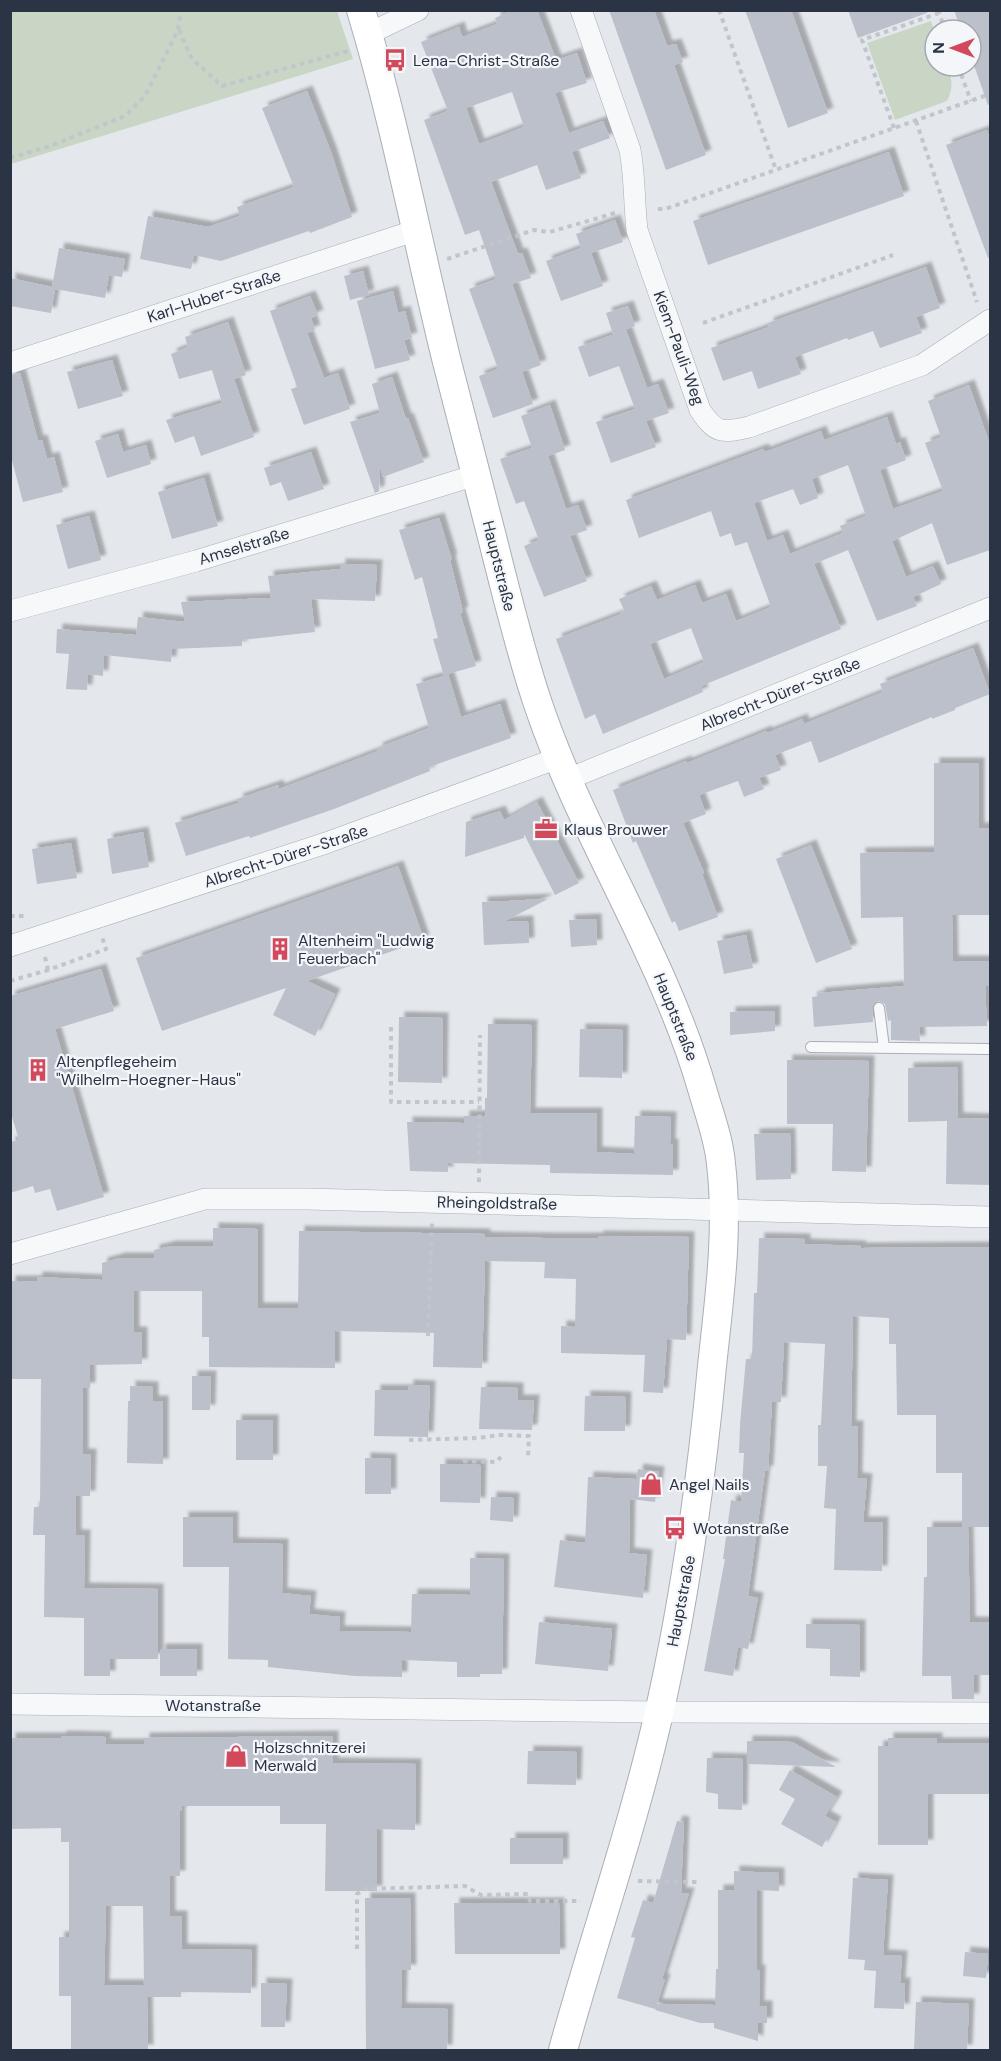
<svg xmlns="http://www.w3.org/2000/svg" width="1001" height="2061" font-family="'DM Sans',sans-serif">
<style>
.green{fill:#c9d6c5}
.building{fill:#bbc0ca;fill-rule:evenodd;filter:url(#shadow)}
.lines{fill:none;stroke-linecap:round;stroke-linejoin:round}
.lane-casing{stroke:#a9aeb7;stroke-width:12}
.street-casing{stroke:#a9aeb7;stroke-width:22}
.secondary-casing{stroke:#a9aeb7;stroke-width:30}
.path{stroke:#c2c5cb;stroke-width:4;stroke-dasharray:4.5 4.5;stroke-linecap:butt}
.lane{stroke:#f7f8fa;stroke-width:10}
.street{stroke:#f7f8fa;stroke-width:21}
.secondary{stroke:#fff;stroke-width:28}
.labels{text-anchor:middle;dominant-baseline:central;stroke-width:4.5;stroke-linejoin:round;paint-order:stroke}
.poi-label{font-size:16px;fill:#2b3445;stroke:#f4f6f9;text-anchor:start}
.street-label{font-size:16px;fill:#2b3445;stroke:#f4f6f9}
</style>
<defs>
<filter id="shadow"><feDropShadow dx="5.5" dy="-5.5" stdDeviation="1.5" flood-color="#0004"/></filter>
</defs>
<rect width="100%" height="100%" fill="#e4e7ec"/>
<path class="green" d="M11,10l326,1 16,48 -342,105z
M931,21l4,12v33h12c5,14 7,21 0,35l-52,19 -28,-77z"/>
<path class="building" d="M513,10h24l19,50 21,-7 10,30 -32,10 14,40 34,-12 7,17 -38,14 9,26 -35,12 -9,-25 -46,17 27,72 4,-1 9,25 -19,6 29,81 -19,7 11,32 -40,14 -14,-42 19,-7 -29,-80 27,-10 -17,-49 -14,5 -41,-115 24,-9 -27,-69 38,-15 3,10 35,-13 -2,-6zM512,92l12,35 -45,17 -13,-36z
M609,10h45l13,36 9,-2 7,18 -9,3 32,90 -40,15z
M745,10h46l37,103 -40,15z
M848,10h79v3l-69,25z
M954,10h36v94l-2,1 -17,-48v-27h-10z
M307,91l24,61 21,65 -42,16 -1,-2 -88,30 -27,-6 -3,14 -51,-10 8,-43 60,11 32,-11 -3,-9 57,-20 -32,-79z
M987,130l3,10v118h-2l-42,-113z
M889,152l15,44 -196,69 -15,-44z
M615,220l8,22 -32,11 12,33 -42,15 -15,-40 35,-13 -5,-14z
M59,248l66,11 -3,18 -13,-2 -4,23 -50,-9 -4,24 -41,-7v-28l42,9z
M926,267l14,41 -24,9 6,16 -42,15 -7,-17 -25,9 -1,-2 -52,19 6,17 -43,15 -6,-18 -29,10 -12,-33 58,-21 -1,-4z
M363,271l6,24 -19,5 -6,-24z
M393,291l5,22 7,-2 7,27 -8,2 6,20 -35,9 -18,-68z
M310,296l8,19 -7,3 4,12 -8,3 17,45 14,-5 12,36 -46,16 -13,-36 6,-2 -27,-76z
M628,306l7,20 -22,8 -7,-21z
M228,322l18,53 -12,4 20,58 -53,19 -7,-20 -19,7 -9,-23 56,-17 -10,-33 -33,9 -8,-25 17,-7 -3,-10z
M626,330l21,58 11,-4 11,29 -23,8 10,26 -45,16 -15,-41 39,-13 -16,-43 -30,11 -11,-30z
M112,360l11,36 -45,13 -11,-37z
M20,373l18,68 4,-1 5,19 7,-2 9,35 -40,10 -13,-49v-78z
M392,377l14,42 2,-1 16,44 -41,15 -3,-11 -1,25 -4,2 -25,-71 30,-9 -8,-29z
M969,385l21,60v105l-43,15 -15,-42 -40,18 14,36 27,-11 8,18 -28,13 4,9 -40,15 -29,-71 -34,14 27,65 -140,57 2,6 -100,42 -8,-20 -10,5 -29,-80 65,-25 -1,-2 4,-2 -5,-11 32,-13 6,14 38,-15 7,18 24,-9 10,27 35,-14 -24,-65 -12,4 -4,-13 -11,4 -9,-26 -72,27 -13,-38 137,-51 2,3 56,-21 3,9 63,-23 9,27 4,-2 6,18 -26,10 13,39 50,-18 -18,-48 16,-6 -13,-36zM848,465l18,51 -26,10 3,7 -53,21 -7,-19 -16,6 -13,-38 39,-14 7,16 18,-7 -6,-19zM691,628l13,34 -40,17 -14,-35z
M550,405l15,45 -17,6 18,53 12,-4 9,25 -17,6 17,45 -43,16 -20,-51 15,-6 -15,-39 -8,3 -16,-45 32,-11 -11,-32z
M118,434l5,18 23,-7 5,19 -44,14 -12,-37z
M311,452l13,37 -36,12 -7,-19 -11,4 -6,-18z
M204,478l14,48 -46,13 -14,-47z
M89,516l12,44 -33,9 -12,-44z
M439,518l13,42h-2l13,52 -3,1 16,53 -28,8 13,43 39,-13 11,34 -82,29 1,4 -96,38 -84,29 -1,-2 -63,20 -11,-33 64,-20 -2,-4 41,-14 1,4 99,-38 -1,-3 52,-20 -13,-44 28,-8 -11,-37 5,-1 -16,-61 -7,3 -16,-50z
M340,564l37,1 -2,36 -64,-2 4,33 -73,8v6l-70,3 -1,13 -67,-7 -1,21 -15,-2 -1,16 -21,-1 3,-35 -13,-1 1,-24 79,6 2,-18 47,5 -4,-20 90,-4 -3,-22 72,-7z
M973,648l17,46 -35,14v2l-23,9v-2l-113,46 -8,-22 -36,14 6,15 -22,8 5,11 -20,8 -6,-16 -39,14 7,19 -23,9 21,50 -2,1 16,43 -39,14 -4,-10 -3,2 -36,-82 -3,2 -20,-53 73,-29 1,2 79,-32 1,2 35,-14 2,5 79,-32 -3,-8z
M934,763h45v65h11v87h-38l1,46h37v25h-5l2,40 -68,1 1,14 -29,-1v-20l-3,1 -3,-17 -6,-3 -7,5 1,16 -59,5 -2,-30 7,-1v-3l85,-7 -1,-69 -42,1 -1,-65 74,-1z
M537,802l42,81 -24,12 -31,-61v4l-59,19 1,-35 34,-11 4,9z
M143,832l6,35 -37,7 -5,-35z
M71,843l6,35 -40,6 -5,-35z
M811,845l41,104 -36,14 -40,-104z
M398,866l26,74 -117,41 28,13 -20,42 -42,-21 13,-27 -124,43 -26,-73z
M548,899l-45,23 25,-1 1,22 -45,2 -2,-43z
M596,919l1,26 -26,2 -2,-27z
M746,935l7,33 -29,6 -7,-33z
M101,969l13,42 -59,18 49,168 -47,14 -7,-22 -15,4 -2,-7 -23,7v-51l9,-2 -9,-30v-114z
M775,1011v20l-45,4v-23z
M399,1017l44,1 -1,65 -44,-1z
M488,1024l44,1 -2,88h67v39l37,2 1,-38 36,1 -1,27h3v31l-123,-2v-8l-102,-2v9l-38,-1 -3,-49 57,1v-7h21v-18h2z
M580,1029l43,1 -1,48 -43,-1z
M787,1060l82,1 -3,111 -34,-1 1,-47h-46z
M957,1067l1,51 32,1v66l-44,-1 1,-63 -39,1v-54z
M790,1133l1,46 -35,1 -2,-46z
M213,1228l45,1v79h40l1,-77 186,3v3l60,1h53v-2l91,1 -3,103 -19,-1 -4,54 -20,-1 2,-37 -84,-2v-27l14,1 1,-48 -32,-1 1,-16 -60,-1 -3,107 -49,-1 1,-34 -99,-2v37l-126,-1v-30h-7v-46h-68v41h8v32l-52,1v23h-7v66h8l-1,42h-14v39h9l-1,53 74,1v70h-48v17h-26v-58l-40,-1 1,-82h-12l1,-28h6l1,-128h-31v-98h27v-4l65,3v-17l18,-5h34v-8l17,-4h42z
M759,1238l46,1v5l56,2 -1,2 130,-1v280h-28v-54h-26v-58h-39l-1,-71h-7v-26l-36,-2 -2,110h7l-1,52 10,1 -4,43h20l-1,49 -48,-1 2,-61 -12,-1 3,-42h-9v-41h3l4,-81 -41,-2 -3,60h-9l-4,69h-3l-17,125 10,2 -10,51 -10,-2 -5,29 -29,-5 21,-112h-2l8,-59 10,2 3,-49h-5l1,-29 6,-65h6l2,-66h3z
M192,1376h19l-1,34h-18z
M408,1385l22,1 -2,51 -54,-1 1,-46h33z
M130,1386l23,1v14h10v63l-36,-1 1,-62h2z
M481,1387l37,1v12h16l-2,30 -53,-1z
M585,1396l41,1 -1,34h-41z
M236,1420h37v40h-37z
M365,1458l26,1v35h-26z
M440,1464l41,1 -1,38 -40,-1z
M638,1469l21,3 -4,30 -25,-3 -1,54 18,2 -4,43 -89,-11 6,-47 25,3 3,-66 48,2z
M491,1497l23,1 -1,24 -23,-2z
M183,1517h50v26l50,1 -1,49 29,3 -2,18 31,3 -1,14 72,1 1,-38 58,1v-37l34,1 -2,115h-22v3h-23v-15l-55,-2v17l-47,-1 -87,-9v-7l-40,-1 1,-92h-46z
M927,1527h41l2,95h20v53h-16v24h-22l-1,-23h-29l2,-99h3z
M539,1622l73,7 -4,42 -73,-7z
M806,1624l54,1v52l-30,-1v-27l-24,-1z
M160,1649h37v27h-37z
M61,1736l45,1 -1,7h39v-6l189,-2v27l83,1 -1,66 -38,-1v62h-52l1,-67h-46v-18h-98v5h-2v65h-10v40h12v33l70,1 -1,43 -70,-1v5h-34l1,53 -77,-1v-53h-12v-59h10v-95h-8v-14l-51,1v-91h51zM106,1906h37l1,79h-40z
M888,1738h49v5h53v51h-62v51h-50v-99h10z
M747,1741l45,1 44,25 -89,-3z
M528,1751l49,1 -1,33 -49,-1z
M707,1758l36,1 -1,51 -24,-1v-15l-12,-2z
M790,1770l47,27 -12,19 11,6 -14,25 -41,-23 14,-25 -16,-9z
M677,1821l7,1 -3,71h8l-27,86h3l-8,25 58,1 1,-36h2v-79h16v-19l45,2v18l-22,-1v80h3l-1,36h8v17h-9v18l-44,-13v-5h-14l-45,-13 1,-2 -1,1 -38,-11 18,-60 -4,-1 12,-37 10,3z
M510,1838h53v26h-53z
M853,1878l35,2 -5,75 19,1 -2,27h5l-1,26 -30,-1 2,-37 -12,-1 1,-10 -17,-1z
M365,1898h45l1,72h-9l-1,38 47,1 -1,41h-81z
M454,1903h105l1,51h-105z
M965,1952l23,2 -2,24 -23,-2z
M261,1983l26,1 -2,43h-24z
M916,2002l53,2 -2,46h-53z"/>
<g class="lines">
<g class="lane-casing">
<path id="lane" d="M879,1008l5,40
M811,1047l179,2"/>
</g>
<g class="street-casing">
<path id="street" d="M581,10l49,140c5,27 4,53 7,80l63,180c16,24 22,23 49,17l173,-62 68,-45
M368,34l50,-24
M10,363l407,-133
M10,611l186,-50 280,-86
M568,779l422,-171
M10,946l316,-103 232,-85
M10,1254l195,-55h101l684,18
M10,1704l649,8 331,1"/>
</g>
<g class="secondary-casing">
<path id="secondary" d="M361,10c35,116 57,235 86,352 15,58 30,117 45,175 14,55 27,110 45,164 45,135 127,254 166,391 7,24 16,48 18,72 8,67 -2,136 -9,202 -11,117 -27,233 -53,347 -26,114 -65,225 -96,337"/>
</g>
<path class="path" d="M719,10l57,160
M938,10l7,20
M179,30l13,29 30,27 126,-35
M958,66l13,35
M916,121l61,181
M894,128l-32,-88 77,-27
M10,158l40,-12 75,-30 20,-20 33,-66 3,-20
M658,209h7l325,-115
M447,259l87,-29 16,2 65,-19
M703,323l190,-68
M10,916h15
M45,957l3,13
M10,981l38,-11 58,-21 -4,-12
M391,1027v75h88
M479,1182l1,-147
M428,1336l4,-113
M409,1440l69,-2 22,-3 29,1 -1,22
M463,1461l33,1 5,-5
M638,1881l59,1
M357,1949v-55l8,-5 100,-3 16,9 47,-1 2,7h51"/>
<use href="#lane" class="lane"/>
<use href="#street" class="street"/>
<use href="#secondary" class="secondary"/>
</g>
<defs>
<g id="bus-bare" transform="scale(1.8)"><path d="M-5-6H5V4H4V6H2V4H-2V6H-4V4H-5ZM-3.5-4V0h7V-4ZM-3.5 1.2v1.5H-2V1.2ZM2 1.2v1.5H3.5V1.2Z" fill="#d1495b" stroke="#f4f6f9" stroke-width="2.5" paint-order="stroke"/></g>
<g id="office-bare" transform="scale(1.8)"><path d="M-6-3h4V-5.5h4V-3h4V5H-6ZM-1-4.5V-3h2v-1.5ZM-6 0V1H6V0Z" fill="#d1495b" stroke="#f4f6f9" stroke-width="2.5" paint-order="stroke"/></g>
<g id="building-bare" transform="scale(1.8)"><path d="M-4-6H4V6H1V3H-1V6H-4ZM-2.5-4.3h1.7v1.8h-1.7ZM.8-4.3h1.7v1.8H.8ZM-2.5-1h1.7V.8h-1.7ZM.8-1h1.7V.8H.8Z" fill="#d1495b" stroke="#f4f6f9" stroke-width="2.5" paint-order="stroke"/></g>
<g id="shop-bare" transform="scale(1.8)"><path d="M-5-2.5h2.3a2.7 3.5 0 0 1 5.4 0H5L5.5 6h-11ZM-1.5-2.5h3a1.5 2.3 0 0 0-3 0Z" fill="#d1495b" stroke="#f4f6f9" stroke-width="2.5" paint-order="stroke"/></g>
</defs>
<g fill-rule="evenodd">
<use href="#bus-bare" x="395" y="60"/>
<use href="#office-bare" x="546" y="829"/>
<use href="#building-bare" x="280" y="949"/>
<use href="#building-bare" x="38" y="1070"/>
<use href="#shop-bare" x="651" y="1484"/>
<use href="#bus-bare" x="675" y="1528"/>
<use href="#shop-bare" x="236" y="1756"/>
</g>
<g class="labels">
<g class="poi-label">
<text x="413" y="60">Lena-Christ-Straße</text>
<text x="564" y="829">Klaus Brouwer</text>
<text x="298" y="940">Altenheim "Ludwig<tspan x="298" dy="18">Feuerbach"</tspan></text>
<text x="56" y="1061">Altenpflegeheim<tspan x="56" dy="18">"Wilhelm-Hoegner-Haus"</tspan></text>
<text x="669" y="1484">Angel Nails</text>
<text x="693" y="1528">Wotanstraße</text>
<text x="254" y="1747">Holzschnitzerei<tspan x="254" dy="18">Merwald</tspan></text>
</g>
<g class="street-label">
<text transform="translate(214 296) rotate(-18)">Karl-Huber-Straße</text>
<text transform="translate(679 348) rotate(70)">Kiem-Pauli-Weg</text>
<text transform="translate(244 546) rotate(-17)">Amselstraße</text>
<text transform="translate(499 566) rotate(76)">Hauptstraße</text>
<text transform="translate(780 694) rotate(-22)">Albrecht-Dürer-Straße</text>
<text transform="translate(286 856) rotate(-18)">Albrecht-Dürer-Straße</text>
<text transform="translate(676 1017) rotate(68)">Hauptstraße</text>
<text transform="translate(497 1203) rotate(1)">Rheingoldstraße</text>
<text transform="translate(681 1601) rotate(-79)">Hauptstraße</text>
<text x="213" y="1705">Wotanstraße</text>
</g>
</g>
<rect width="1001" height="2061" fill="none" stroke="#2b3445" stroke-width="24"/>
<g transform="translate(953 48) rotate(270)"><circle r="28" fill="#f4f6f9" stroke="#a4a8b1" stroke-width="1.5"/>
<path d="M0-4.5L10 22L0 15L-10 22Z" fill="#d1495b"/>
<text y="-9" font-size="16" font-weight="bold" text-anchor="middle" fill="#2b3445">N</text>
</g>
</svg>
